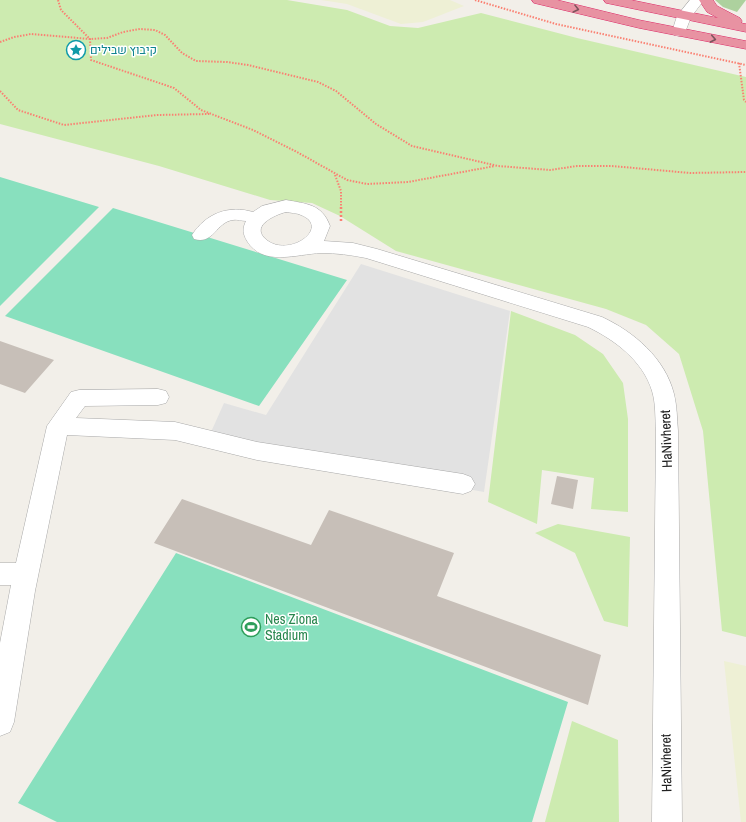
<svg xmlns="http://www.w3.org/2000/svg" width="746" height="822" font-family="'Archivo Narrow',Heebo,sans-serif">
<style>
.farmland{fill:#eef0d5}
.grass{fill:#cdebb0}
.forest{fill:#add19e}
.pitch{fill:#88e0be}
.parking{fill:#e2e2e2}
.building{fill:#c7bfb8}
.lines{fill:none;stroke-linecap:round;stroke-linejoin:round}
.minor-casing{stroke:#a9a9a9;stroke-width:1}
.highway-casing{stroke:#dc2a67;stroke-width:1}
.path-far1{stroke:#fa8072;stroke-width:2;stroke-dasharray:1.5 1.5;stroke-linecap:butt}
.path{stroke:#fa8072;stroke-width:2.5;stroke-dasharray:2 2;stroke-linecap:butt}
.minor{fill:#fff;fill-rule:evenodd}
.highway{fill:#e892a2;fill-rule:evenodd}
.oneway{stroke:#7b545c}
.labels{text-anchor:middle;dominant-baseline:central;stroke-width:3;stroke-linejoin:round;paint-order:stroke}
.far-culture-label{font-size:12px;fill:#0d838f;stroke:#fff;text-anchor:start}
.street-label{font-size:14px;fill:#222;stroke:#fff}
.leisure-label{font-size:14px;fill:#27864d;stroke:#fff;text-anchor:start}
</style>
<rect width="100%" height="100%" fill="#f2efe9"/>
<path class="farmland" d="M321,0h129l14,6 -41,16 -22,2 -54,-20z
M724,661l22,5v156h-5z"/>
<path class="grass" d="M0,0h287l60,10 43,16 28,2 63,-15 96,25 169,39v560l-24,-6 -19,-200 -24,-77 -33,-29 -40,-16 -210,-58 -56,-35 -28,-13 -42,-3 -111,-34 -159,-42z
M511,311l64,24 28,19 20,29 5,36v93l-37,-3 3,-31 -52,-8 -5,54 -49,-22z
M558,524l72,13 -2,90 -24,-6 -29,-68 -40,-20z
M572,721l46,19 1,82h-74z"/>
<path class="forest" d="M715,0h31l-9,12 -14,-5z"/>
<path class="pitch" d="M0,177l99,30 -99,99z
M113,208l234,72 -88,126 -254,-90z
M176,553l392,149 -36,120h-475l-39,-19z"/>
<path class="parking" d="M361,264l149,47 -26,181 -277,-51 17,-38 42,12z"/>
<path class="building" d="M0,341l54,19 -29,33 -25,-9z
M557,476l21,4 -5,29 -22,-5z
M182,499l129,46 18,-35 125,43 -17,43 164,59 -13,50 -434,-162z"/>
<g class="lines">
<g class="minor-casing">
<path id="minor" d="M690,0h14l-13,17 -7,18 -5,1 -5,-1 -2,-3 5,-16z
M286,200c21,4 36,4 44,26l-6,15 29,2 24,6 225,68c32,15 63,41 72,77 3,12 3,25 4,37l4,391h-30l4,-391c-1,-13 0,-27 -4,-40 -9,-30 -37,-51 -64,-64l-222,-69c-15,-3 -30,-5 -45,-5 -24,1 -58,14 -74,-12 -4,-7 -5,-12 -1,-20 -4,0 -9,-2 -13,-1 -17,2 -19,25 -39,19l-2,-4c14,-22 37,-30 61,-23l9,-6zM286,212c5,1 11,1 15,3 30,12 -10,42 -33,26 -20,-14 6,-26 18,-29z
M158,389l8,2 3,6 -3,6 -8,2 -73,1 -9,12 99,4 82,20 206,32 8,3 4,7 -4,7 -8,3 -206,-34 -82,-20 -108,-5 -32,156 -21,131 -4,10 -10,4v-93l11,-58h-11v-22h16l31,-137 24,-34 8,-2z"/>
</g>
<g class="highway-casing">
<path id="highway" d="M532,0h25l82,20 107,21v8l-107,-21 -105,-25z
M604,0h27l87,18 -11,-6 -8,-12h14l4,6 23,12 2,3 -1,2 5,1v8l-135,-28 -5,-1z"/>
</g>
<path class="path-far1" d="M58,0l3,10 29,29 1,21 83,28 27,22 52,20 44,22 50,28 20,4 41,-2 87,-16
M475,0l81,24 190,41
M0,42l14,-5 17,-3 59,5 17,-1 16,-6 17,-3 15,1 10,5 17,18 14,8 31,1 21,3 70,17 18,9 40,33 36,22 86,20 52,4 27,-4h35l78,7 56,-1
M739,63l5,37 2,2
M0,91l18,19 46,15 93,-10 52,-1
M335,175l6,16v17"/>
<path class="path" d="M341,207v14"/>
<use href="#minor" class="minor"/>
<use href="#highway" class="highway"/>
</g>
<defs><path id="oneway-chevron" d="M-2-3.5L2.5 0L-2 3.5" fill="none" stroke-width="1.6" stroke-linecap="round" stroke-linejoin="round"/></defs>
<g class="oneway">
<use href="#oneway-chevron" transform="translate(576 9) rotate(14)"/>
<use href="#oneway-chevron" transform="translate(713 39) rotate(11)"/>
</g>
<defs>
<g id="sight-ring" transform="scale(1)"><circle r="9.5" fill="#fff" stroke="#0f9aa8" stroke-width="1.5"/><path d="M0-6L1.8-2.2L6-1.7L2.9 1.2L3.7 5.4L0 3.3L-3.7 5.4L-2.9 1.2L-6-1.7L-1.8-2.2Z" fill="#0f9aa8"/></g>
<g id="stadium-ring" transform="scale(1)"><circle r="9.5" fill="#fff" stroke="#2e9e5b" stroke-width="1.5"/><path d="M0-5a6.5 5 0 1 0 0 10a6.5 5 0 1 0 0-10ZM-3.5-1.8h7v3.6h-7Z" fill="#2e9e5b"/></g>
</defs>
<g fill-rule="evenodd">
<use href="#sight-ring" x="76" y="50"/>
<use href="#stadium-ring" x="251" y="627"/>
</g>
<g class="labels">
<g class="far-culture-label">
<text x="90" y="50">קיבוץ שבילים</text>
</g>
<g class="street-label">
<text transform="translate(666 439) rotate(-92)">HaNivheret</text>
<text transform="translate(666 763) rotate(-91)">HaNivheret</text>
</g>
<g class="leisure-label">
<text x="265" y="619">Nes Ziona<tspan x="265" dy="16">Stadium</tspan></text>
</g>
</g>
</svg>
